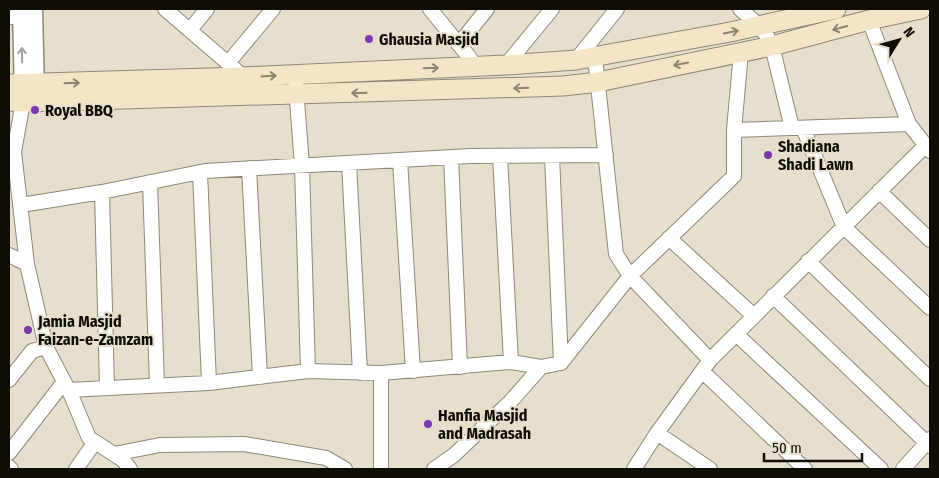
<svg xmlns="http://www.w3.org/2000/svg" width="939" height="478" font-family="'Fira Sans Condensed',sans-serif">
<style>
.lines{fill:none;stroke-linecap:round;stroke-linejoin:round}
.minor-casing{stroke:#8f8877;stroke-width:16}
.tertiary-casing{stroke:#8f8877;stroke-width:19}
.secondary-casing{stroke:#8f8877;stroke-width:21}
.minor{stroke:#fff;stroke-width:14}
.tertiary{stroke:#fff;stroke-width:16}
.secondary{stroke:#f2e6c6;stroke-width:19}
.oneway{stroke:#8c8470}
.oneway2{stroke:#9f9e9c}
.poi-dot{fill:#7b39ad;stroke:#e7dfcd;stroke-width:2}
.labels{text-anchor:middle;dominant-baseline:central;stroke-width:4;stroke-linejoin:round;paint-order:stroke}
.poi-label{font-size:16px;font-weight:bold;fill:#100d07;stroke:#e7dfcd;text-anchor:start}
</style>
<rect width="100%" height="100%" fill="#e7dfcd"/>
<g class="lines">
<g class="minor-casing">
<path id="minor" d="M165,9l72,62 5,6
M430,9l40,49 4,8
M740,9c13,11 25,20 32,37l20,82
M9,17h13
M869,20l40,104 21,27
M190,30l17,-21
M459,44l28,-35
M595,57l21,197 14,22 80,84
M576,60l41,-51
M228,63l45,-54
M506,65l46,-56
M295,74l7,92 6,205
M803,128l41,99 86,81
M734,130l175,-6
M14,152l13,112 19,83 25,48 18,43 34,22 7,9
M500,156l11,206
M552,156l9,207
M451,157l9,210
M9,160l5,-8 9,-50
M400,160l13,211
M349,163l11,210
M249,168l11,209
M200,172l9,211
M150,182l7,203
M879,191l51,49
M102,192l5,196
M21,205l81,-13 103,-21 265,-15 136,-1
M669,238l85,78
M9,255l18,9
M808,261l122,118
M773,296l157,150
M736,334l145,135
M702,371l103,98
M381,373v96
M9,380l23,-29 14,-4
M68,390l141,-7 99,-12 73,2 130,-11 30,5
M657,433l53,36
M9,453l55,-71
M114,454l46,-9 84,-1 82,14 19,11
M9,467l2,2
M76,469l19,-27
M434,469l20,-14 57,-54 30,-34 20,-4 69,-87 104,-100v-46l7,-78
M634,469l23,-36 53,-73 215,-214
M903,469l27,-30"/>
</g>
<g class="tertiary-casing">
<path id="tertiary" d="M21,9l2,86
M34,9l2,87"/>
</g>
<g class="secondary-casing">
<path id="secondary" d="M9,84l233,-7 264,-12 70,-5 154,-28 106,-23
M9,101l14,1 540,-16 35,-4 174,-36 97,-26 52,-11"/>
</g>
<use href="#minor" class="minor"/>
<use href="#tertiary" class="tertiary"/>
<use href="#secondary" class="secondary"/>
</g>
<defs><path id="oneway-shaft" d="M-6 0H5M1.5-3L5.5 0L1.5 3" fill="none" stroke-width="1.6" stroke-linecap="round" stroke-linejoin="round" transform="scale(1.25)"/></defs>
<g class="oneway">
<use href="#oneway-shaft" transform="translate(840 28) rotate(165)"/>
<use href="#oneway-shaft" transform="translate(731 32) rotate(-11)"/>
<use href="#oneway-shaft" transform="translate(681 64) rotate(168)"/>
<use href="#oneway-shaft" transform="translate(431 68) rotate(-2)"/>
<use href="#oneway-shaft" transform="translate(269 76) rotate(-4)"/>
<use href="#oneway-shaft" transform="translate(72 83) rotate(-2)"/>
<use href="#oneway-shaft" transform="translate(521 88) rotate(178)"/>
<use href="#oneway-shaft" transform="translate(359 93) rotate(178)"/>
</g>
<use class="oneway2" href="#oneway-shaft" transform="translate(22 55) rotate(-91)"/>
<g class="poi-dot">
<circle cx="369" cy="39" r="5"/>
<circle cx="35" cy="110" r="5"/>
<circle cx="768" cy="155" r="5"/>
<circle cx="28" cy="330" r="5"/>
<circle cx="428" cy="424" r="5"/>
</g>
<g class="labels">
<g class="poi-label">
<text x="379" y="39">Ghausia Masjid</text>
<text x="45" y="110">Royal BBQ</text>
<text x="778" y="146">Shadiana<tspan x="778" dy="18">Shadi Lawn</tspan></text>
<text x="38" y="321">Jamia Masjid<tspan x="38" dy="18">Faizan-e-Zamzam</tspan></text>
<text x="438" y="415">Hanfia Masjid<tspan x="438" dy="18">and Madrasah</tspan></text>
</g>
</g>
<rect width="939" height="478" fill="none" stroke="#100d07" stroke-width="20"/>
<g transform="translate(899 40) rotate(53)" stroke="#e7dfcd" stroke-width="4" paint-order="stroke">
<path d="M0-4L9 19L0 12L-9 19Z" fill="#100d07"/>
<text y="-8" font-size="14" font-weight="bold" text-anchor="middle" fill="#100d07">N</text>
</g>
<path d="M764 453v8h98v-8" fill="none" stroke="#100d07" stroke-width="2.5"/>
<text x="772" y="453" font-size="15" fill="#100d07" stroke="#e7dfcd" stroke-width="4" paint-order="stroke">50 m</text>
</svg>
